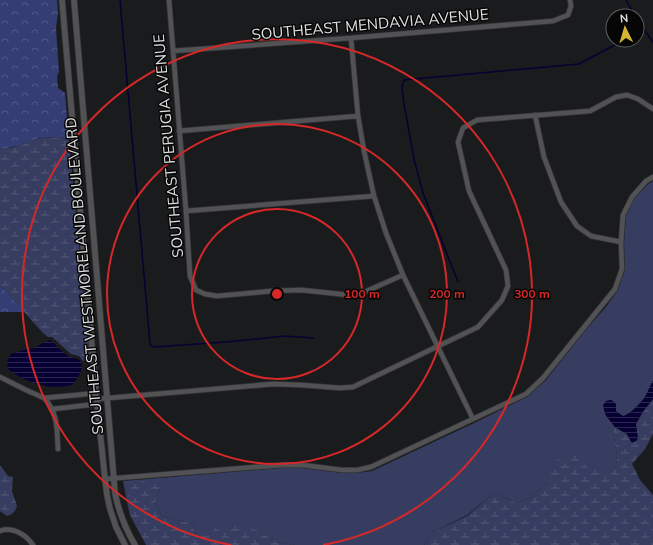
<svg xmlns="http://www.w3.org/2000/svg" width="653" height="545" font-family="Mulish,sans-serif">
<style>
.grass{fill:#373d61}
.forest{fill:url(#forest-crowns)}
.wetland{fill:url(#wetland-marsh)}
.water{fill:url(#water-rules)}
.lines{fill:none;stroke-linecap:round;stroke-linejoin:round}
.stream{stroke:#070133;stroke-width:1.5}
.minor-casing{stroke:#363638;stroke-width:6}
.tertiary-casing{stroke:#363638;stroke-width:7}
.minor{stroke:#525255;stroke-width:4.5}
.tertiary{stroke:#525255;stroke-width:5.5}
.ring{fill:none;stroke:#d62828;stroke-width:2}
.labels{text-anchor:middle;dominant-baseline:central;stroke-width:3;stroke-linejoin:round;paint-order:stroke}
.street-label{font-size:15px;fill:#dfe0e1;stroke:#060607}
.centre{fill:#d62828;stroke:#060607;stroke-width:2}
.ring-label{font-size:12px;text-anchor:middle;font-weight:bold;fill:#d62828;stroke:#060607;stroke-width:3;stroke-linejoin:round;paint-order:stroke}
</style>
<defs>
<pattern id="forest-crowns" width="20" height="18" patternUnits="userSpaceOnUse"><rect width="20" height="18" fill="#353d75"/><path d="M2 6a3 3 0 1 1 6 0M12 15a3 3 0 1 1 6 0" fill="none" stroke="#525988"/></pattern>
<pattern id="wetland-marsh" width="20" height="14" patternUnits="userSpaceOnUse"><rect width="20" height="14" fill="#373d61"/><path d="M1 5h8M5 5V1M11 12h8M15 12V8" fill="none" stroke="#545977"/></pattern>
<pattern id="water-rules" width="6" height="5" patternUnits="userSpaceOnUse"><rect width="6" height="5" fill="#070133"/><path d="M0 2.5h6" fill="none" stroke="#2b2650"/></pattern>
</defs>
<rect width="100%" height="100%" fill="#1a1b1d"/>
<path class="grass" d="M653,181v200c-3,4 -4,9 -7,14 -3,6 -17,20 -23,22l-7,-6c0,-5 0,-11 -7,-11l-2,17 8,10 -2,3 4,25 -1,11 -67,15 -19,17 -13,5 -23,-10 -27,22 -34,17 -9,13h-129l-18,-3 -20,-12 -44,2 -4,3h-13l-3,-11 -31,-8 -7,-13 6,-17 -33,13 -2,-2 -3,-16 158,-13h21l40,5h15l15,-2 100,-47 55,-27 19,-17 38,-48 22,-25 12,-17 7,-20 -1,-27 2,-27 8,-17 14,-15z"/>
<path class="forest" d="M0,0h57l1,12 -2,16 3,44 -2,4 1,12 7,5 4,48 -6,-4 -24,1 -21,8 -14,3 -4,-1z
M0,285l25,27h-25z"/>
<path class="wetland" d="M63,137l6,4 21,218 -7,2 -4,-5 -8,-2 -19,-17h-4l-5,-4 -43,-48v-137c12,3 26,-6 37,-9 8,-2 18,-1 26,-2z
M653,399v35l-8,15 -13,15 8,16 13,15v50h-229l9,-13 34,-16 27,-23 23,10 13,-5 19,-17 5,-20 20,-7 17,17 25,-5 1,-11 -4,-25 2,-3 12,7 5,9 4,-14v-5l3,-5 3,-6z
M0,465l8,11 5,1 -1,14 5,15c-2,6 -4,8 -10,10l-7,-5z
M142,481l19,5 -6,17 7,13 31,8 3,11c14,0 14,2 22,-11l39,6 20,12 18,3h-149l-16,-30 -4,-18 2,1 1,-11z"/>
<path class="water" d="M50,340c5,4 15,15 20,17 3,1 6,1 9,3 8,6 -2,20 -7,25 -5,1 -11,2 -16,2 -16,0 -36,-8 -48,-18l-1,-7 4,-8 13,-4 11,-2 8,-5z
M653,381v18l-11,14 -6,11 2,14 -2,3 -4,2 -5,-9 -12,-7 -8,-10 -2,-3 -2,-9 3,-4 5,-1 5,4v7l7,5c6,-1 20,-14 23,-21 3,-5 4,-10 7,-14z"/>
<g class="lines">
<path class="stream" d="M120,0l30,344 2,2 2,1 72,-5 59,-6 29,2
M626,0l9,16
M637,20l16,22
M637,33l6,-3
M458,282l-35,-89 -9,-34 -10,-55 -2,-17 2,-7 175,-16 45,-24"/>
<g class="minor-casing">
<path id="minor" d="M169,0l17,211 4,65 6,14 9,4 12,2 55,-5 29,-1 48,5 11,-1 43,-19
M351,38l7,78 6,35 10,45 12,37 17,42 70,144
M173,51l178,-13 202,-17 15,-6 3,-9 -1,-6
M535,115l9,42 17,45 16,24 14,10 30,6
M179,131l179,-15
M186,211l188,-15
M0,377l26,13 18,8 33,-3 19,-2
M44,398c14,14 13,32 14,51
M97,399l176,-15 28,1 39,3 13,-1 125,-60 24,-27 6,-14 -2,-16 -37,-79 -11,-49 5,-14 14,-8 113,-9 26,-14 11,-2 11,4 15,10
M53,409l44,-5
M105,479l176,-14h21l40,5h15l14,-3 155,-73 17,-16 72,-89 7,-20 -1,-27 2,-27 9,-18 14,-16 7,-4
M0,531c13,-5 26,4 33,14"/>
</g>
<g class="tertiary-casing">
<path id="tertiary" d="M62,0l34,393 9,86 2,16 3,14 6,18 9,18
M74,0l41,493c4,20 10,35 20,52"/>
</g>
<use href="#minor" class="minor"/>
<use href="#tertiary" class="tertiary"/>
</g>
<g class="ring">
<circle cx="277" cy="294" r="85"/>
<circle cx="277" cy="294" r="170"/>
<path d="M231 545A255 255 0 1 1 323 545"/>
</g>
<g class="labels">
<g class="street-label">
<text transform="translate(370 24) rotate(-5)">SOUTHEAST MENDAVIA AVENUE</text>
<text transform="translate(168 146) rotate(-95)">SOUTHEAST PERUGIA AVENUE</text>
<text transform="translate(84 276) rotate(-95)">SOUTHEAST WESTMORELAND BOULEVARD</text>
</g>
</g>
<circle cx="277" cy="294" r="6" class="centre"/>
<g class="ring-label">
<text x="362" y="298">100 m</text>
<text x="447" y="298">200 m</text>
<text x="532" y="298">300 m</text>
</g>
<g transform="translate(625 28) rotate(355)"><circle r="19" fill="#060607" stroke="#5d5d5e"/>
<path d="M0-3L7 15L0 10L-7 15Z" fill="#d4b635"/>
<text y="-6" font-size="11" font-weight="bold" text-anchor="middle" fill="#dfe0e1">N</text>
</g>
</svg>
